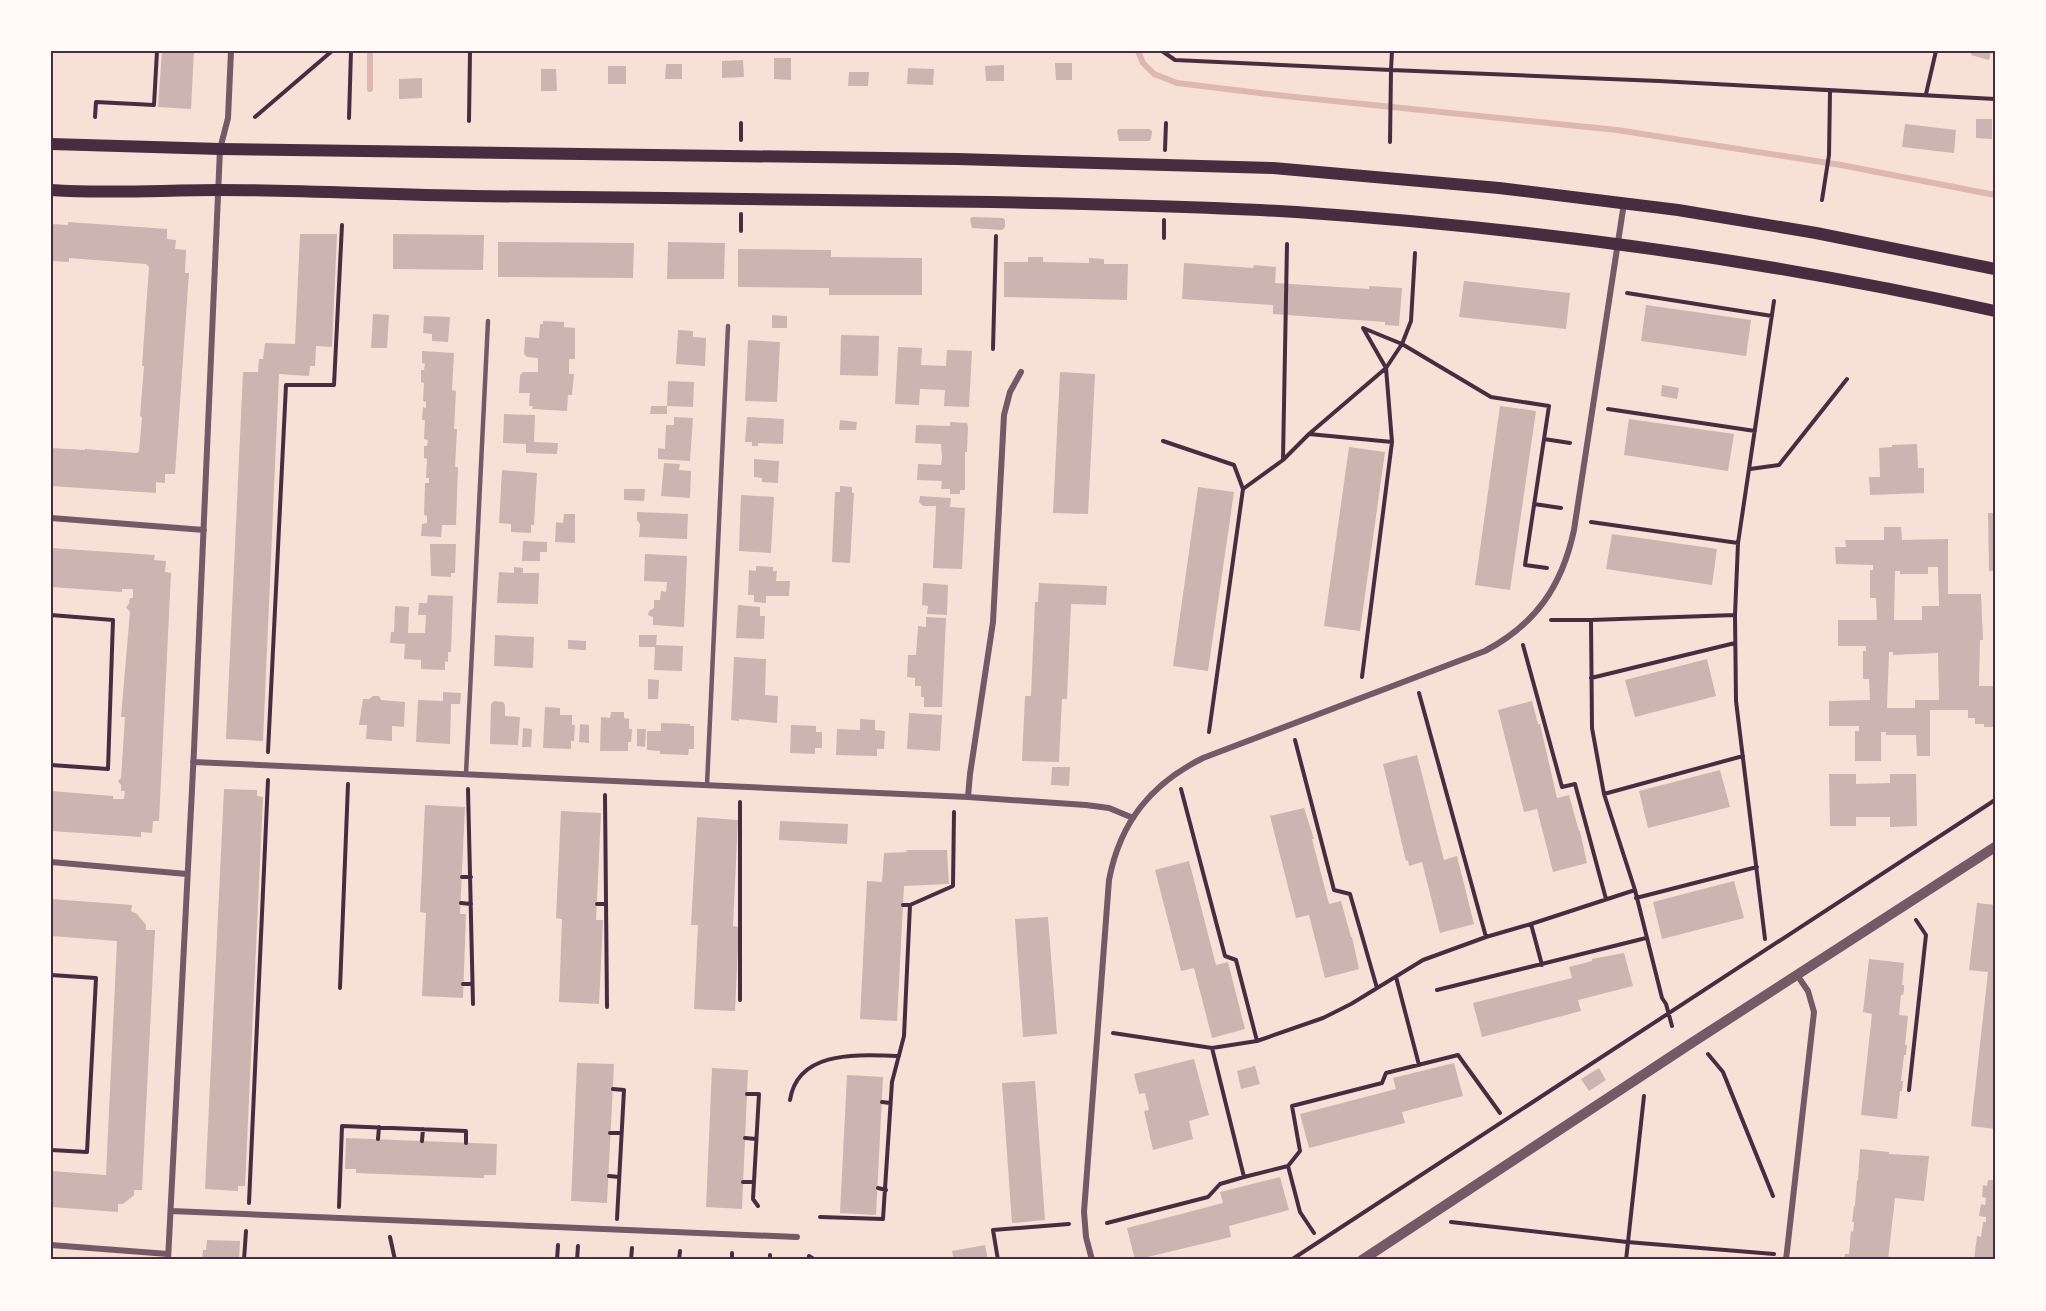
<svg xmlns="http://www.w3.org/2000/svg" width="2046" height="1311" font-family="'Varela Round',sans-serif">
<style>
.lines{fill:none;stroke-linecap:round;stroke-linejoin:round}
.stream{stroke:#dcb8b0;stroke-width:6}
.building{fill:#ccb4b1;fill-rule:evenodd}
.path{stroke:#4a2c40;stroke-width:4}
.service{stroke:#755966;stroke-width:4.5}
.minor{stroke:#755966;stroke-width:6}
.tertiary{stroke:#755966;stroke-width:10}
.secondary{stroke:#4a2c40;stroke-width:12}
.neatline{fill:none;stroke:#4a2c40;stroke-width:2}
</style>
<rect width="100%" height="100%" fill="#f7e1d7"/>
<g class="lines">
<path class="stream" d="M1138,51l5,12 11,11 23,9 108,13 332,34 224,35 154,30
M370,89v-38"/>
</g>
<path class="building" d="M162,51h32l-3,58 -33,-2z
M1972,51h19l-2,9 -18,-5z
M774,58h17v22l-17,-1z
M743,60l1,17 -22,1v-17z
M1055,63h17v17h-16z
M666,64h16v15h-17z
M1004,65v16h-18l-1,-15z
M608,66h18v18h-18z
M908,68l26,1 -1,16 -26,-1z
M541,69h15l1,22h-16z
M849,72h20l-1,14h-20z
M422,78v20l-23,1v-20z
M1976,119h16v20l-16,-1z
M1905,124l51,6 -2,23 -52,-6z
M1119,129h30l3,2 -1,8 -2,2h-30l-2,-10z
M972,217l31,1 2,2v7l-3,3 -30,-2 -2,-9z
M68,222l99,7v10l9,1 -1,9 11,1 -1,23h4l-14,201h-10v9l-9,-1v11l-105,-7v-38l34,2v-1l52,4 2,-2 3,-34 -2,-1 4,-50h-2l7,-99 -3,-3 -77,-6v4l-18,-1v-37l17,1z
M300,234h37l-5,113 -16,-1 -1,20h-5l-1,10 -30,-2 -16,367 -37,-2 17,-367h15l1,-13h4l2,-16 30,1z
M393,234l91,1 -1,35 -90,-1z
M498,242l136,1 -1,35 -135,-1z
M668,242l57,1 -1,36h-57z
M738,249l93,1v7l91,1v37h-93v-7l-91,-1z
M1028,257h15v5l46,1v-5l15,1v5h24l-1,36 -123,-3v-35h24z
M1184,263l69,5 1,-3 22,2 -1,16 94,6v-3l33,2 -3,38 -14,-1v-3l-112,-8v-9l-91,-6z
M1464,281l106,12 -4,36 -107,-12z
M1646,305l105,15 -5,36 -105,-15z
M373,314l16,1 -2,33h-16z
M772,315l15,1v12h-15z
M424,316l26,1 -2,25 -16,-1v-7l-9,-1z
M543,321l21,1v5l11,1v31h-6v15h5l-2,21h-4l-1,16 -35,-2 1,-3h-4l1,-13h-11l1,-18 3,-3h15v-14l-11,-1 -3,-3 1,-17 14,1 1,-14h3z
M678,330l15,1v6l13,1 -1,28 -29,-2z
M841,335l38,1 -1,40 -38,-1z
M748,340l32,2 -3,60 -32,-1z
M898,347l24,1 -1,17 25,1 1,-16 25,1 -3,56 -25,-1 1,-16 -25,-1 -1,16 -24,-1z
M422,351l32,2 -2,37 4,1 -2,38h3l-2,38h3l-2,58h-14l-1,12 -20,-1 1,-12 5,-1v-7l-3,-1 1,-32h4v-5h-3l1,-19 -3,-1v-12h3l1,-6 -4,-1 1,-19h-3l1,-13 3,1v-6l-3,-1 1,-18 -3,-1v-12h3l1,-6 -3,-1z
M1060,372l35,2 -7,140 -35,-1z
M668,381l26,1 -1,25 -26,-1z
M1662,385l17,3 -2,11 -16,-3z
M651,406h16v8h-17z
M1500,406l36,5 -26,179 -35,-5z
M504,414l31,1 -1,27 24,1 -1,11 -31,-1v-9l-23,-1z
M674,417l19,1 -3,43 -32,-2v-11l7,1 1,-24h8z
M747,417l37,2 -1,25 -25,-1v3h-6v-4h-7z
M1629,419l105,15 -6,37 -104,-16z
M840,420l17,2 -1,8h-17z
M950,422l17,1 1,4 -1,25h-2v38h-5v4h-10v-5h-9l1,-8 -25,-1 1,-16 23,1 1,-7 -1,-14 -26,-1 1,-18 34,1z
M1917,444l1,24h6v25l-54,2 -1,-18h11l-1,-29 13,-1v-2z
M1349,447l36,5 -25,179 -36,-5z
M754,459l25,2 -1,22 -16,-1v-4l-8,-1z
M664,463l16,1 -1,6 12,1 -1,27 -29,-2z
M502,470l35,3 -3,52h-3v8l-20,-1v-8l-12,-1z
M840,486l12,1v6h2l-4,70 -18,-1 3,-70h5z
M1198,487l36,5 -26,179 -35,-5z
M624,489h21l-1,12 -20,-1z
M741,495l33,2 -3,56 -32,-2z
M920,496l31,2 -1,9 15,1 -3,61 -29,-1 3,-62h-13l-4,-4z
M637,512l51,2 -1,25 -48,-2 1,-13 -3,-4z
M1988,513h7v58h-6z
M564,514h11v29l-20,-1 1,-20 7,1z
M1884,527h17l1,13 46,-1v55h33l2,46h-3l-1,46h16v41h-11v-3h-9v-6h-7v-8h-38v46h-13l-1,-21h-30v-3h-5v29h-26v-30h4v-5h-30v-25l41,-1 -1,-21h-6v-28h3v-5h-28v-26h39l-1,-22h-6v-28h3v-5l-37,-1 -1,-17h11l-1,-7h39zM1928,567h10l1,39h-17v14h-28l1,-49h5v3h28zM1889,652h4v3l45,-2 1,47h-24v8h-28z
M1612,534l105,15 -5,36 -106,-16z
M523,541l24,1v10h-7v9h-18z
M430,544h26l-1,29h-4v4l-20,-1z
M51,548l104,7 -1,5 12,1 -1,11 6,1 -12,248h-6l-1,12 -11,-1v5l-90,-6v-40l62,5v3h11l1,-8h-4v-6l-3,-4 3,-3 4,-61h-4l9,-105 -4,-5 3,-3 1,-6h3v-7l-1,-2h-10v3l-71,-5z
M645,554l42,2 -3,71 -31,-2v-8l-5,-2 1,-4 5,-3v-8h6l1,-9 5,1 1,-10 -23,-1z
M756,566l17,1v4h4l-1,10h14l-1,15h-23v7l-12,-1v-7h-6l1,-25 7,1z
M514,567l9,1v5h16l-1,31 -41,-1 2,-31 15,1z
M923,583l25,2 -1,30 -20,-1 1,-8 -6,-1z
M1039,583l68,3 -1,19 -35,-1 -4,95h-5l-3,63 -37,-1 3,-65h6l4,-94h3z
M428,595l25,1 -2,56h-3v10l-3,-1v9l-24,-1v-9l-17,-1 1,-15 -15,-1 1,-11h3l1,-26 14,1 -1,26h17l1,-18h-8l1,-12h8z
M738,605l22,2v9h5l-1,23 -28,-1z
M926,617l20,1 -4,89h-18v-10h-3v-11h-6v-8l-8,-1 1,-22h8l2,-29 8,1z
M495,635l39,2 -1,31 -39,-2z
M639,635h18l-1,10 27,1 -1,25 -28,-1 1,-23h-16z
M568,640l18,1v9l-18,-1z
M734,657l32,2 -1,36 13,1 -1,27 -38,-4v2l-8,-1z
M1707,659l9,37 -81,21 -10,-37z
M648,679l11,1 -1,19h-10z
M443,692l18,1 -1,11h-9l-1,40 -34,-2 2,-42 25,1z
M373,696h6l2,4 24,2 -1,25 -12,-1v15l-26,-2 1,-14h-8l4,-26h6z
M494,701l9,1 2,3v11l15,1 -2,28 -28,-1 1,-40z
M1532,701l6,23h2l17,74 12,-3 10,36h1l7,32 -34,9 -16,-63 -13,3 -26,-102z
M545,707l15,1v7h12v10h3l-1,16h-3v8l-28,-1z
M611,712h13v6l5,1v10h3l-1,13h-3v9h-28l1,-34 9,1z
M909,713l33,2 -2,36 -33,-2z
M860,719l15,1v10l10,1 -1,18h-7v7l-41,-1 1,-26 23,1z
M661,723l29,1v2h4v23h-5l-1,6 -28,-1v-3l-13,-1v-19h14z
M580,724l9,1v18l-10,-1z
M791,725l25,1v6h6v16h-7v6l-25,-1z
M523,728l9,1 -1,18h-9z
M637,729h9l-1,18 -8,-1z
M1417,755l27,105 13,-4 17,68 -34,9 -18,-71 -13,4 -1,-6 -2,1 -23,-97z
M1052,767h18l-1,19 -18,-1z
M1720,770l10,37 -82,21 -9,-37z
M1829,774h27v10l34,-1v-9h26l1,52 -27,1v-10h-34v9h-26z
M224,789l33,1v6l6,1 -18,389h-7v5l-33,-2z
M425,805l40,2 -5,107h6l-3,84 -41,-2 4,-83 -6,-1z
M1304,808l10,31h-2l17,65 12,-3 10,36h1l7,32 -34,9 -16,-63 -13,3 -26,-102z
M561,811l40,2 -5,107h7l-4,84 -40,-2 3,-83 -6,-1z
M697,817l41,3 -5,106 6,1 -4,84 -41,-2 4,-84h-7z
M780,821l68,3 -1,20 -68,-4z
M906,850h41l2,34 -45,2 -7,135 -37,-2 7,-138 15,1 2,-29 23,-1z
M1189,861l27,104 12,-3 17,67 -33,9 -18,-70 -13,3 -26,-101z
M1734,881l10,37 -82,21 -9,-37z
M51,899l81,6 -1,6 6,3 9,11v5h9l-13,260h-8v5l-11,9h-5v8l-67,-5v-36l55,4 11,-234 -66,-5z
M1977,903l18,2v224l-24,-3 17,-154 -19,-2z
M1048,917l9,117 -34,3 -8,-118z
M1624,953l9,33 -55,14 3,11 -99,26 -9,-34 99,-25 -3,-11 23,-6v-2z
M1869,959l35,4 -2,22h2v5l-1,5h-2l-2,20 9,1 -3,29h2l-1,10h-2l-3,26h2l-1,10h-2l-3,28 -36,-4 11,-101 -9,-2z
M1194,1059l15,56 -20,6 4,18 -40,11 -9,-39 5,-1 -4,-17 -6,1 -5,-20z
M577,1063l37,1 -7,139 -36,-2z
M1454,1063l9,33 -61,16 3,11 -96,25 -9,-34 96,-25 -3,-11z
M1255,1066l5,18 -19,5 -4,-18z
M712,1068l36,2 -6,139 -36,-2z
M1599,1068l7,12 -17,11 -8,-12z
M847,1075l36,2 -7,138 -36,-2z
M1035,1081l10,139 -33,3 -10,-140z
M346,1138l151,6 -1,31h-12v3l-128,-5v-4h-11z
M1860,1149l29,3v2l40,2 -5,45 -29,-3 -7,62h-44l1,-6h4l2,-23 2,1 1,-10h-2l2,-16h1l2,-26 1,1z
M1280,1177l9,33 -60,16 2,11 -96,23 -8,-32 96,-25 -3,-11z
M1988,1180h7v80h-21l3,-24 4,1 2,-15h3v-5l-7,-1 2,-12 4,1 1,-7 -4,-1 1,-12 4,1z
M207,1240l33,1 -1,19h-37l1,-10h3z
M985,1245l3,15h-34l-2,-9z"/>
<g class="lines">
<path class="path" d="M1162,51l13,9 216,10 -1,72
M1392,51l-1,19 268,11 336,18
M1926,94l10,-43
M95,117l1,-15 58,3 3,-54
M255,117l77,-66
M349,118l2,-67
M469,121l1,-70
M741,140v-17
M1165,150l1,-27
M1822,200l7,-45 1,-63
M741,214v17
M1164,238v-18
M1415,253l-4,68 -9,23 89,53 58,9 -24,159 22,3
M1627,293l145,23
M993,349l3,-113
M1608,409l147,22
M1309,434l83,8
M1544,439l26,4
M1163,441l71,24 9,24
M1283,459l4,-215
M1750,469l29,-4 68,-86
M1534,504l27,4
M1591,522l147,21
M51,615l62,5 -5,149 -57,-4
M1551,620h40l1,108 12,66 31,96 27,108 4,6 6,22
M1591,620l144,-5
M1523,645l39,142 13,-3 31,115
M1591,678l144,-35
M1419,693l67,244 45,-13 11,41
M1209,732l34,-243 40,-29 26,-26 77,-66 16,-24 -39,-16 23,40 6,74 -30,235
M1295,740l39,150 16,4 27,94
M268,752l18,-367h48l8,-160
M468,789l5,215
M1181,789l44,167 11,4 21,81
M1604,794l139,-38
M605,795l2,212
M740,802v198
M462,877h9
M1636,898l121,-31
M461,903l10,1
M597,904h9
M903,905h7l43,-19 1,-74
M1531,924l104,-34
M1765,939l-29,-238 -1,-86 3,-72 36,-242
M51,975l45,3 -9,174 -36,-2
M1396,977l23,88
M463,984h9
M340,988l8,-204
M1437,990l209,-52
M1113,1033l99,15 45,-7 66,-23 28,-14 72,-44 63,-23
M1212,1048l32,129 44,-11 12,46 14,21
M1708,1054l15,18 50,124
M613,1089l11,1 -7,129
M1909,1090l17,-155 -10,-15
M747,1094h12l-6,105 5,7
M790,1100c8,-51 70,-45 109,-44
M882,1102l8,1
M610,1133h11
M745,1138l11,1
M378,1139l1,-12
M422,1141l1,-12
M1288,1166l12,-15 -8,-45 90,-23 4,-10 72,-18 42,58
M609,1176l10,1
M743,1182h11
M878,1188l8,2
M249,1203l19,-423
M339,1207l3,-81 124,5v12
M820,1217l63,2 9,-137 12,-46 6,-131
M1451,1222l176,20 147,12
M1107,1223l101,-26 12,-13 24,-7
M390,1237l5,23
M809,1256l6,4
M244,1260l2,-29
M557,1260l1,-15
M577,1260l1,-14
M631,1260l1,-12
M679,1260l1,-9
M732,1260v-7
M770,1260v-5
M998,1260l-5,-30 76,-6
M1291,1260l704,-460
M1626,1260l18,-164"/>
<path class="service" d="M466,774l22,-453
M707,785l21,-459"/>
<path class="minor" d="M51,518l153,12
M193,762l775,35 118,8 23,3 24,10
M968,797l2,-23 23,-152 11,-207 6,-23 11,-20
M51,862l136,12
M171,1211l626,26
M51,1245l117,9
M168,1260l26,-510 26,-601 8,-31 3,-67
M1092,1260l-6,-23 -2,-25 25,-332c11,-58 42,-96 94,-122l282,-107c51,-27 77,-65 89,-121l50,-327
M1786,1260l28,-248 -6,-21 -11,-16"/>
<path class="tertiary" d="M1362,1260l328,-216 305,-197"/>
<path class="secondary" d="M51,144l169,5 737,10 316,9 226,20 179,22 138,23 179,36
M51,190c56,4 111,0 167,0 85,0 170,5 255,6 173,2 346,3 519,6 102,2 203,4 304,10 235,16 470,48 699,99"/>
</g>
<rect width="2046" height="1311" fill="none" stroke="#fffaf5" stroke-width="105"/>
<rect x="52" y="52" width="1942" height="1206" class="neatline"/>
</svg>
